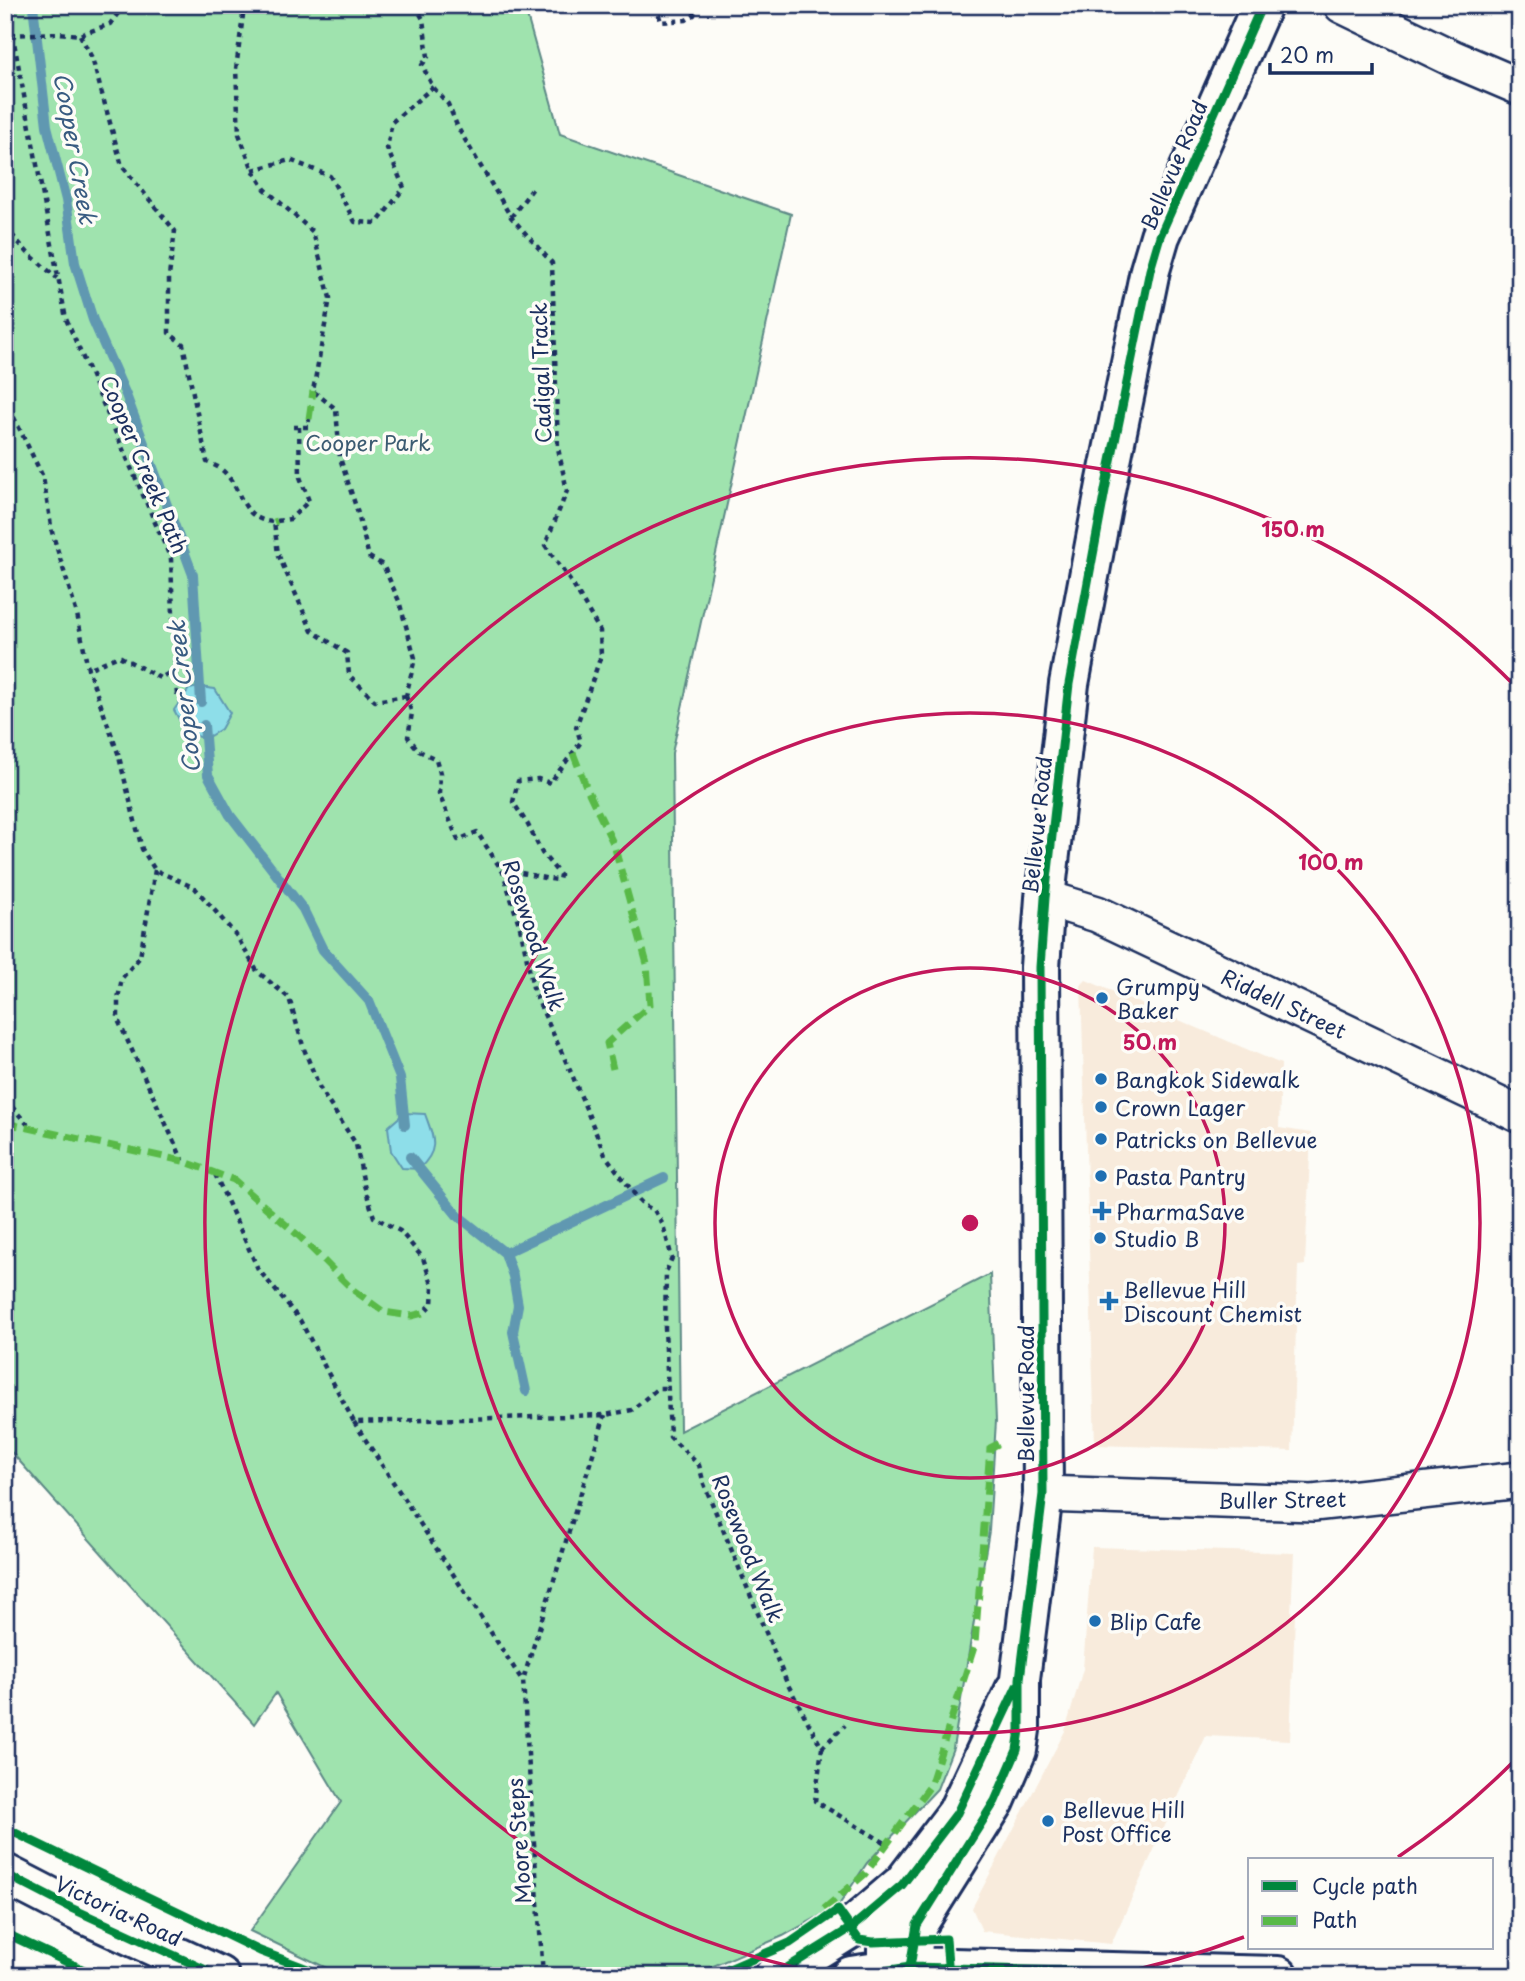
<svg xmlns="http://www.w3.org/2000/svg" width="1525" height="1981" font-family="'Playpen Sans',sans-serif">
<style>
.built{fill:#f8ebdc}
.green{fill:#9fe3ae;stroke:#5d8986;stroke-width:2}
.water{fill:#8edee9;stroke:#6098b1;stroke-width:2}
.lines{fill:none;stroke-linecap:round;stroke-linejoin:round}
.stream{stroke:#6098b1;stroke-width:10}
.minor-casing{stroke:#1b2f5e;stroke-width:40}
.tertiary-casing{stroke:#1b2f5e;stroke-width:44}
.path{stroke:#1b2f5e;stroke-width:4.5;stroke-dasharray:5 5;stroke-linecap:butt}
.minor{stroke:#fdfcf7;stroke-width:35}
.tertiary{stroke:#fdfcf7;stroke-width:38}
.quiet{stroke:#58b947;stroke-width:7;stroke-dasharray:14 7;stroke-linecap:butt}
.cycleway-casing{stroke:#fdfcf7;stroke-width:13}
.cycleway{stroke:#00873e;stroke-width:9}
.ring{fill:none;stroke:#c2185b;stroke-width:3.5}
.poi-dot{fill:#1f6fb2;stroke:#fdfcf7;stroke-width:2.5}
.labels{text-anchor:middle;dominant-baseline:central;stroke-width:7;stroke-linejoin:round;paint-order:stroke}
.street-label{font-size:21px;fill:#1b2f5e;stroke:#fdfcf7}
.park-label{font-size:21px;fill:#3c5c72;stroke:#fdfcf7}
.poi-label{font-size:21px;fill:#1b2f5e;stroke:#fdfcf7;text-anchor:start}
.water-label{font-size:23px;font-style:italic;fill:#385b81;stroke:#fdfcf7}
.centre{fill:#c2185b;stroke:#fdfcf7;stroke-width:3.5}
.ring-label{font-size:21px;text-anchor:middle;font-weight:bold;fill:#c2185b;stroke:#fdfcf7;stroke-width:7;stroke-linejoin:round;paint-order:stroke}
</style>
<rect width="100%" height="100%" fill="#fdfcf7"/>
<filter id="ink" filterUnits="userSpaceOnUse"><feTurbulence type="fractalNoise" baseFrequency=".0143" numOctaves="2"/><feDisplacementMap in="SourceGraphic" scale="14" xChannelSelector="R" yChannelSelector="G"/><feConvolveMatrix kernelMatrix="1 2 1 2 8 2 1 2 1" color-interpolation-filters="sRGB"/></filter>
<g filter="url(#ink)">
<path class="built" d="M1086,980l195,84 -2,64 32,5 -6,132 -7,1 -6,185 -197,-6 -14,-460z
M1092,1547l202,6 -3,61 4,1 -5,125 -84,-4 -95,208 -129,-13 -10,-23 93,-177 18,-62z"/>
<path class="green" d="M5,5h519l36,129 231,80 -119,539 8,678 310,-157 6,147 -7,110 -36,217 -16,41 -70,74 -28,42 -56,31 -93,40h-347l-93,-45 91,-129 -65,-109 -22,31 -249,-279z"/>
<path class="water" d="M199,687l16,2 15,24 -9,16 -16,10 -19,-7 -12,-22 15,-21z
M404,1113l21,1c9,25 15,35 -6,55l-17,-1 -11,-17 -3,-24z"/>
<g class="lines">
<path class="stream" d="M33,5l14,121 19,74 9,63 18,57 33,75 67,180 8,127
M204,725l4,50 22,40 73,94 20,41 46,51 31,77 5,47
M410,1157l47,58 48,38 8,23 5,29 -5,27 13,59
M505,1253l159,-75"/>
<g class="minor-casing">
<path id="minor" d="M1342,5l110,53 68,29
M1045,898l52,16 423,201
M1043,1494l270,9 207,-23"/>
</g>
<g class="tertiary-casing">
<path id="tertiary" d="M5,1874l66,34 148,68
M774,1976l77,-48 49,-42
M851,1976l59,-9 368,9
M887,1976v-50l15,-41 55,-72 58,-123
M911,1976l2,-36 4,-15 78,-124 22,-51 3,-20v-51l23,-185 -3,-527 5,-69 24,-214 37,-199 44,-215 10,-34 102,-231"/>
</g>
<path class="path" d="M7,5l59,314 105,240 4,111 -15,8 -41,-22 -31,13
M239,5l4,10 -7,54 3,65 14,36 12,19 48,43 17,66 -17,93 23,18 4,49 17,52 12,47 14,8 16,36 16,57 -9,38
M415,5l8,14 5,38 -6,8 11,22 15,17 10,24 53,89 41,46 6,185 9,43 -22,54 28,40 27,46 1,25 -25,71 5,15 -31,41 -12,-4 -20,2 -5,21 15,23 14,28 18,22 -1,5c-20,-1 -33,-9 -54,-8
M656,5l5,17 25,-2 8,-5 2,-10
M11,35l48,-2 21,2 30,-11 14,-19
M80,35l12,23 30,108 53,65 -6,45v57l14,11 24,118c4,2 11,4 15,8 21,17 17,50 52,52l4,32 34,77 35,22 2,22 26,26 31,-5
M253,170l37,-10 40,16 25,46 22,1 27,-35 -17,-40 5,-26 41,-35
M511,217l23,-30
M5,227l23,26 29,25
M5,399l38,78 9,55 25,82 11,55 30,84 24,96 13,21 40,18 41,47 21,36 32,27 15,51 17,42 35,53 8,41 10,32 26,14 23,27 10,29 -1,17 -9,9
M293,427h15l1,-8
M277,521l13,-2 19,-18 -9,-24 -1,-50
M175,670l2,25
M406,696l6,17 -4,24 11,14 17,8 4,14 -1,21 19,46 19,-8 26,40 18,59 13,61 39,85 32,78 34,45 6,6 9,4 9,15 9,33 -6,14 -1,56 5,109 29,28 5,19 83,199 35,65 -7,53 72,43
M155,870l-15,87 -18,21 -4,21v21l65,141
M5,1099l25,28
M215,1174l43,95 42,51 54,102 251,-7 27,-5 26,-22h9
M354,1422l168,258
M822,1748l23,-23
M543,1976l-20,-296 82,-265"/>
<use href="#minor" class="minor"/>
<use href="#tertiary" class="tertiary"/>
<path class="quiet" d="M309,419l4,-28
M274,522l3,-1
M573,753l14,36 27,56 33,119 3,41 -43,38 6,26
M503,872h2
M5,1123l178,38 51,19 65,56 53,53 32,23 27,4 12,-3
M824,1909l41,-35 65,-88 45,-142 15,-196 14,-7"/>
<g class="cycleway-casing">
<path id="cycleway" d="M5,1828l255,123 66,25
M5,1874l66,34 148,68
M5,1933l92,43
M910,1967l7,-42 78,-124 22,-51 3,-20v-51l23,-185 -3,-527 5,-69 24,-214 37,-199 44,-215 10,-34 102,-231
M713,1976l77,-33 48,-33 21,30 14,2 73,-3 3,37
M774,1976l77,-48 51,-43 55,-72 60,-127
M851,1976l59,-9 368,9"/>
</g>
<use href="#cycleway" class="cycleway"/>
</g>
</g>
<g class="ring">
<circle cx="970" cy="1223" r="255"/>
<circle cx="970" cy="1223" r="510"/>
<path d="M1516 1759A765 765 0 0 1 1398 1857M1244 1937A765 765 0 0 1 1109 1975M831 1975A765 765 0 1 1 1516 687"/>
</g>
<g class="poi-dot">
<circle cx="1102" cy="998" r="7"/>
<circle cx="1101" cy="1079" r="7"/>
<circle cx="1101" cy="1107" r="7"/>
<circle cx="1101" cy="1139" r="7"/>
<circle cx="1101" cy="1176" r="7"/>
<path d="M1098.5 1200.5h7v7h7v7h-7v7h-7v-7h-7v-7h7z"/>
<circle cx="1100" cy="1238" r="7"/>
<path d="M1105.5 1290.5h7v7h7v7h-7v7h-7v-7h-7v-7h7z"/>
<circle cx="1095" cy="1621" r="7"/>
<circle cx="1048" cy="1821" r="7"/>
</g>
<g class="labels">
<g class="street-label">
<text transform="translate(1173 165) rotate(-67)">Bellevue Road</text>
<text transform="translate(540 373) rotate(-92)">Cadigal Track</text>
<text transform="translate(145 464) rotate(67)">Cooper Creek Path</text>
<text transform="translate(1036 825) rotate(-84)">Bellevue Road</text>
<text transform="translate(535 935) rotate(72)">Rosewood Walk</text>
<text transform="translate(1284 1003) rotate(25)">Riddell Street</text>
<text transform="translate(1025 1394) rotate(-90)">Bellevue Road</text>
<text transform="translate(1282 1499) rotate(-1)">Buller Street</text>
<text transform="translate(749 1548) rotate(68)">Rosewood Walk</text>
<text transform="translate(518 1841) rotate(-94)">Moore Steps</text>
<text transform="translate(119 1910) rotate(25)">Victoria Road</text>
</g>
<g class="park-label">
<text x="368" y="442">Cooper Park</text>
</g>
<g class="poi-label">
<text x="1116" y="986">Grumpy<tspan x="1116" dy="24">Baker</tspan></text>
<text x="1115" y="1079">Bangkok Sidewalk</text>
<text x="1115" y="1107">Crown Lager</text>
<text x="1115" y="1139">Patricks on Bellevue</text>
<text x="1115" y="1176">Pasta Pantry</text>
<text x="1116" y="1211">PharmaSave</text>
<text x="1114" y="1238">Studio B</text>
<text x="1123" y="1289">Bellevue Hill<tspan x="1123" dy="24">Discount Chemist</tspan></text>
<text x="1109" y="1621">Blip Cafe</text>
<text x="1062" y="1809">Bellevue Hill<tspan x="1062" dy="24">Post Office</tspan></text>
</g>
<g class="water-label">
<text transform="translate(76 148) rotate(80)">Cooper Creek</text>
<text transform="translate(183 697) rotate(-96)">Cooper Creek</text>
</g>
</g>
<circle cx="970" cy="1223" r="10" class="centre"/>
<g class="ring-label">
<text x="1293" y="537">150 m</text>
<text x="1331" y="870">100 m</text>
<text x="1150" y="1050">50 m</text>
</g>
<rect width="1525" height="1981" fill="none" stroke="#fdfcf7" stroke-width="28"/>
<rect x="14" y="14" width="1497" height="1953" fill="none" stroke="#1b2f5e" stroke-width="2.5" filter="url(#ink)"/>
<rect x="1248" y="1858" width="245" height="91" fill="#fdfcf7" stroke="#a3aaba" stroke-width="2"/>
<rect x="1262" y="1881" width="35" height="10" fill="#00873e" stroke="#a3aaba" stroke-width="2"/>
<text x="1312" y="1894" font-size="21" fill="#1b2f5e">Cycle path</text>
<rect x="1262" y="1916" width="35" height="10" fill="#58b947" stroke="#a3aaba" stroke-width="2"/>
<text x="1312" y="1928" font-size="21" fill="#1b2f5e">Path</text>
<path d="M1270 63v10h102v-10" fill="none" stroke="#1b2f5e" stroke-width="3.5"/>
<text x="1280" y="63" font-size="21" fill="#1b2f5e" stroke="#fdfcf7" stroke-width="5" paint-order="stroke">20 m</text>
</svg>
